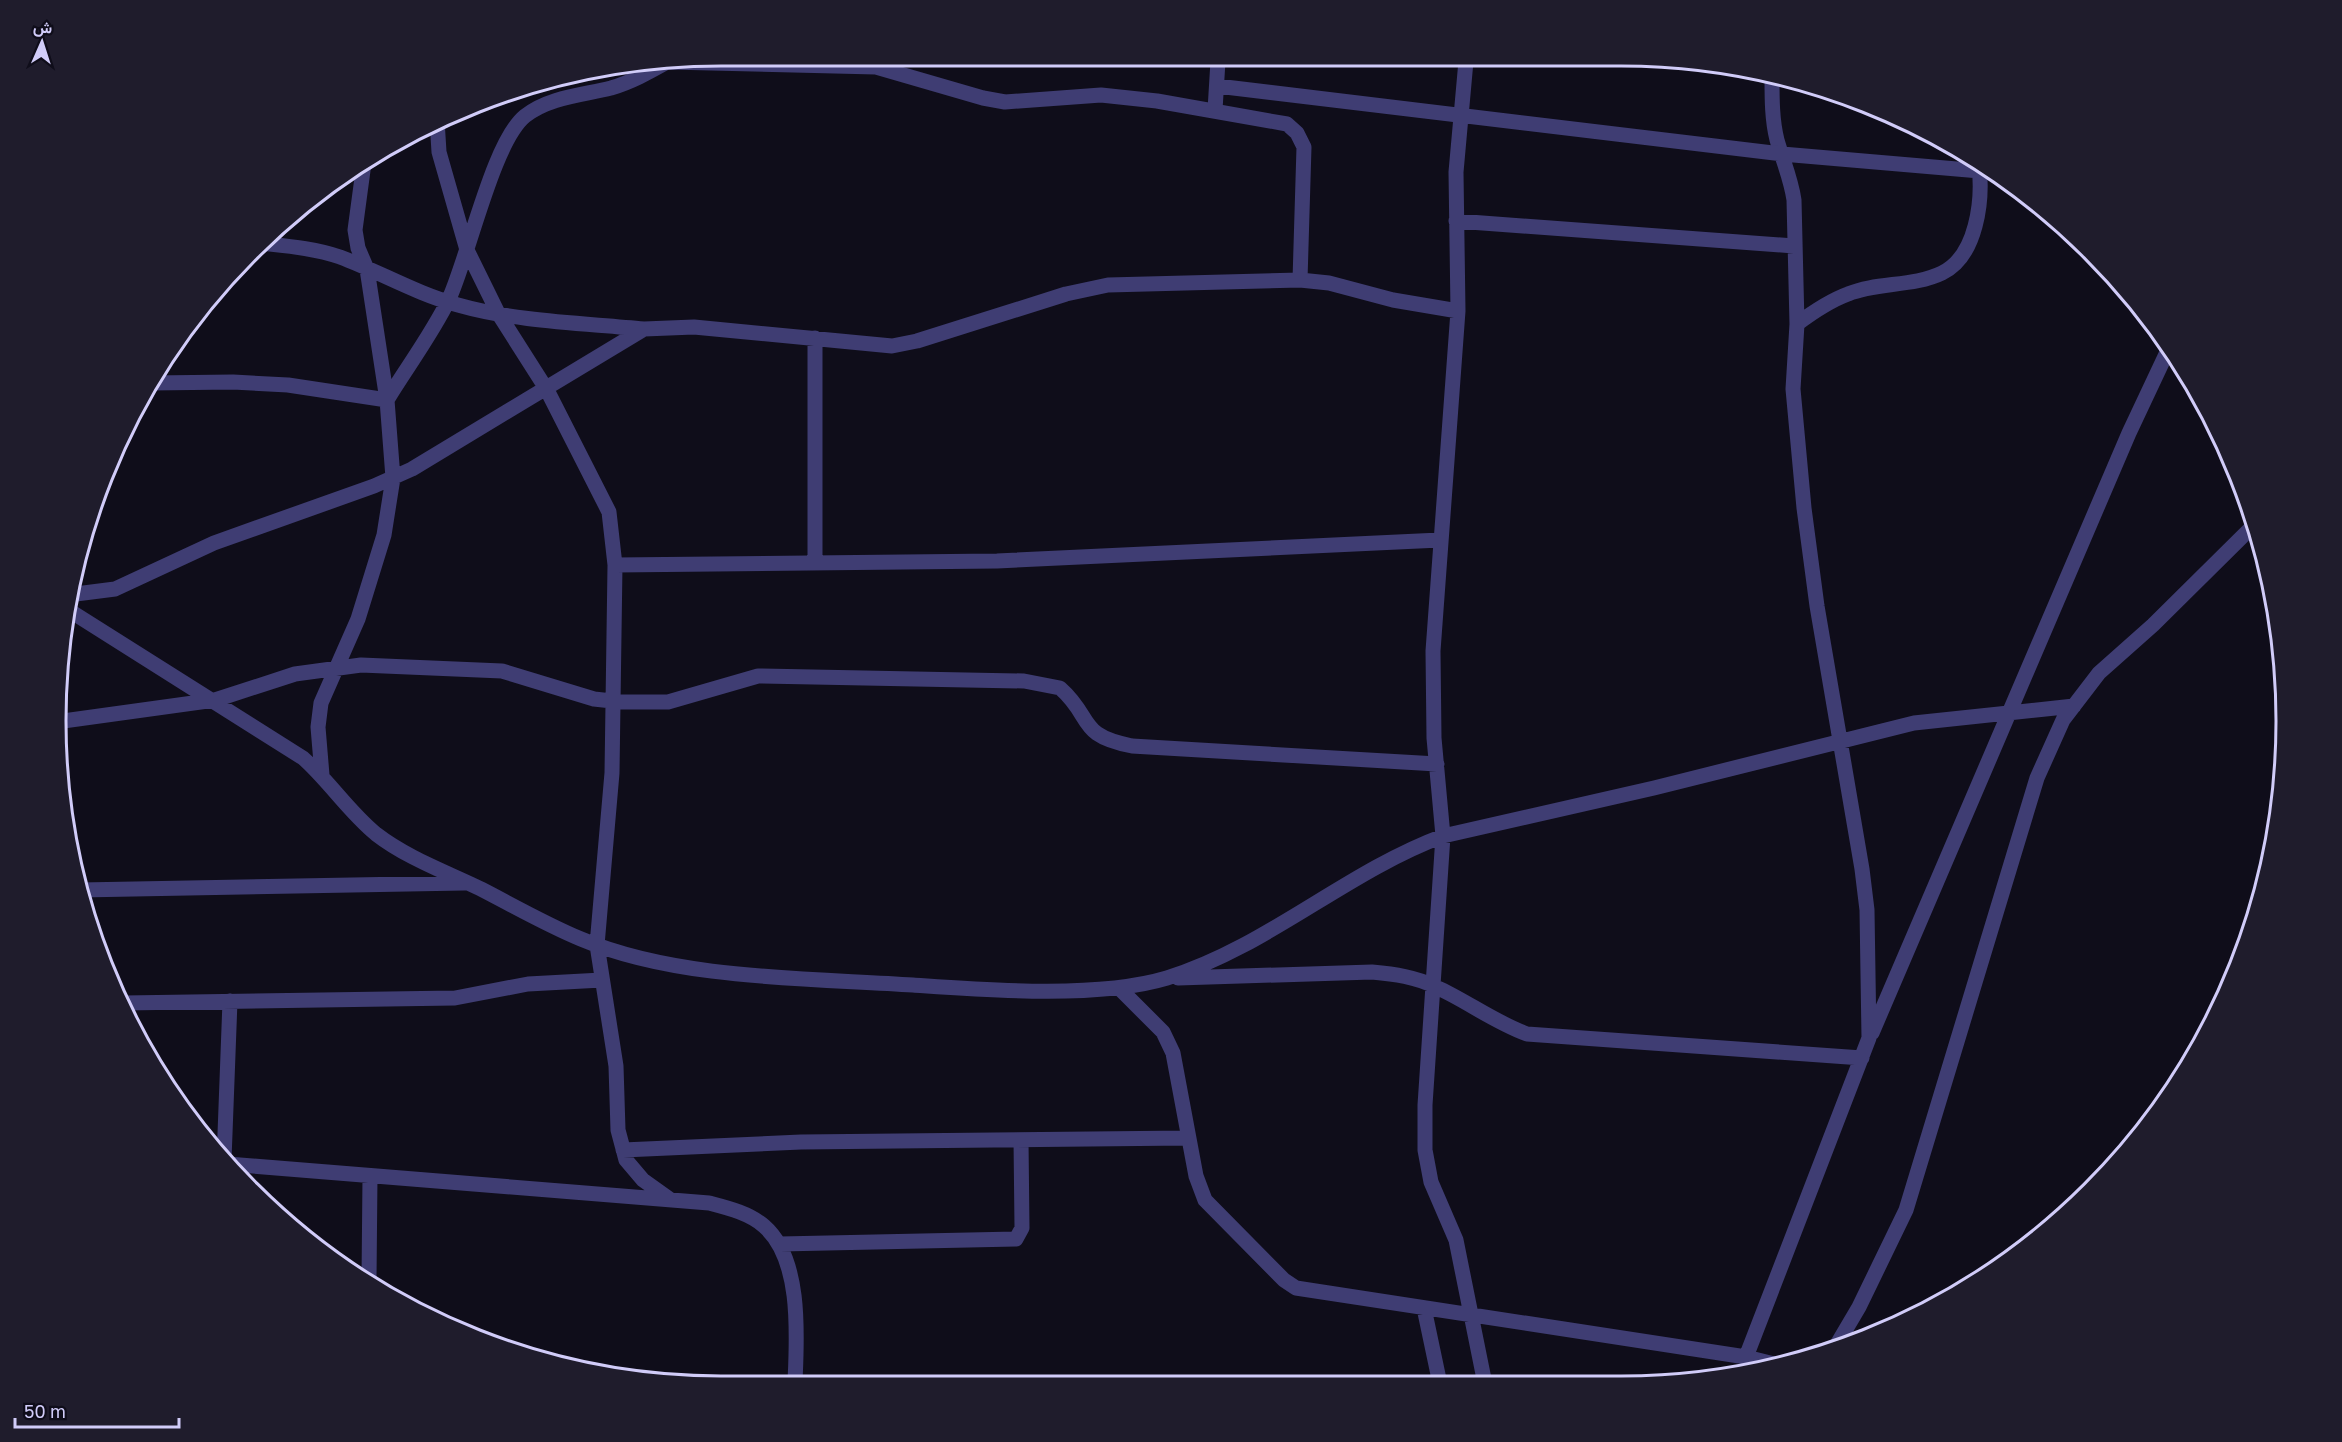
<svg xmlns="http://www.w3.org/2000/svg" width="2342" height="1442" font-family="'Golos Text',Vazirmatn,sans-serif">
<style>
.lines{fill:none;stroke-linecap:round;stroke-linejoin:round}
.minor{stroke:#3f3d73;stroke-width:15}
.rim{fill:none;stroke:#d1ccf9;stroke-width:3}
</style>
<rect width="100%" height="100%" fill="#0f0d1a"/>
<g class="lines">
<path class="minor" d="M1466,61l-10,111 2,139 -25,340 1,87 9,98 -18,269v45l6,32 25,58 29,144
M669,62l207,5 107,31 22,4 96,-7 56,6 130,23 10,9 7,14 -4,133
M1217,86l565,68 198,17
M1215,110l3,-49
M437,120l2,32 28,98 31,63 49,77 62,122 6,53 -3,208 -15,172 19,121 2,64 8,30 17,20 28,20
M1456,221l338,25
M259,243c27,3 55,5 81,14 40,15 77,37 118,48 60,17 125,18 186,24
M1797,324c16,-12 32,-23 51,-30 29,-12 65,-7 94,-21 35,-17 41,-73 37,-107
M815,338v223
M152,383l81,-1 55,3 99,15c20,-33 45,-66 62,-101 20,-44 44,-157 76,-183 24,-19 58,-21 86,-28 21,-6 40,-17 58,-27
M615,565l382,-4 443,-21
M68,595l47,-6 99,-46 160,-57 38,-17 232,-140 50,-2 198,19 25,-5 149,-47 42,-9 192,-5 29,3 64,17 65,11
M67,609l236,149c26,23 46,54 73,76 31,24 70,38 105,55 33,17 66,36 100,50 97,41 228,39 332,46 73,5 184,14 254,-7 100,-31 179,-106 276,-142l211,-48 260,-65 160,-17
M56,722l159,-22 80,-26 66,-9 141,6 92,28 27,3h47l90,-26 266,5 36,7c34,30 16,47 72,58l305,18
M322,775l-4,-48 3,-24 37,-84 26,-84 9,-57 -6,-78 -20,-131 -9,-21 -3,-18 9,-67
M80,890l384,-7
M1178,978l194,-6c22,2 44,5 64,15 31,14 58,35 91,47l335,24
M1119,988l44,44 10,21 23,123 9,24 79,80 12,8 450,69 36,9
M124,1003l331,-5 73,-14 74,-4
M1872,1033l257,-600 40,-85
M623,1150l178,-8 387,-4
M224,1160l6,-159
M228,1164l481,39c19,5 40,10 55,23 38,33 33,110 31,156
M780,1244l236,-5 6,-11 -1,-88
M369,1280l1,-104
M1424,1308l16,76
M1836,1346l23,-39 47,-97 131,-432 26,-58 36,-47 54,-48 102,-101
M1746,1357l123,-319 -2,-128 -5,-41 -45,-263 -13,-98 -11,-119 4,-65 -3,-124c-3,-21 -11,-39 -17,-60 -5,-20 -5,-41 -5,-62"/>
</g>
<path d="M0 0H2342V1442H0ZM721 66H1621A655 655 0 0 1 2276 721V721A655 655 0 0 1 1621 1376H721A655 655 0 0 1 66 721V721A655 655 0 0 1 721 66Z" fill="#1f1c2c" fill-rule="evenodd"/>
<path class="rim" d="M721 66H1621A655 655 0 0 1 2276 721V721A655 655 0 0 1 1621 1376H721A655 655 0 0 1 66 721V721A655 655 0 0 1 721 66Z"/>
<g transform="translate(42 42) rotate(3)" stroke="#0f0d1a" stroke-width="4.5" paint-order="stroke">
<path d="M0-4.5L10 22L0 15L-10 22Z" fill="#d1ccf9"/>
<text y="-9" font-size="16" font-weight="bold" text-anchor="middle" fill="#d1ccf9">ش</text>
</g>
<path d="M15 1418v9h164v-9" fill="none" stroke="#d1ccf9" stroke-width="3"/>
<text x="24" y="1418" font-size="18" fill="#d1ccf9" stroke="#0f0d1a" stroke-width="4.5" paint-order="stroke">50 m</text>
</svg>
